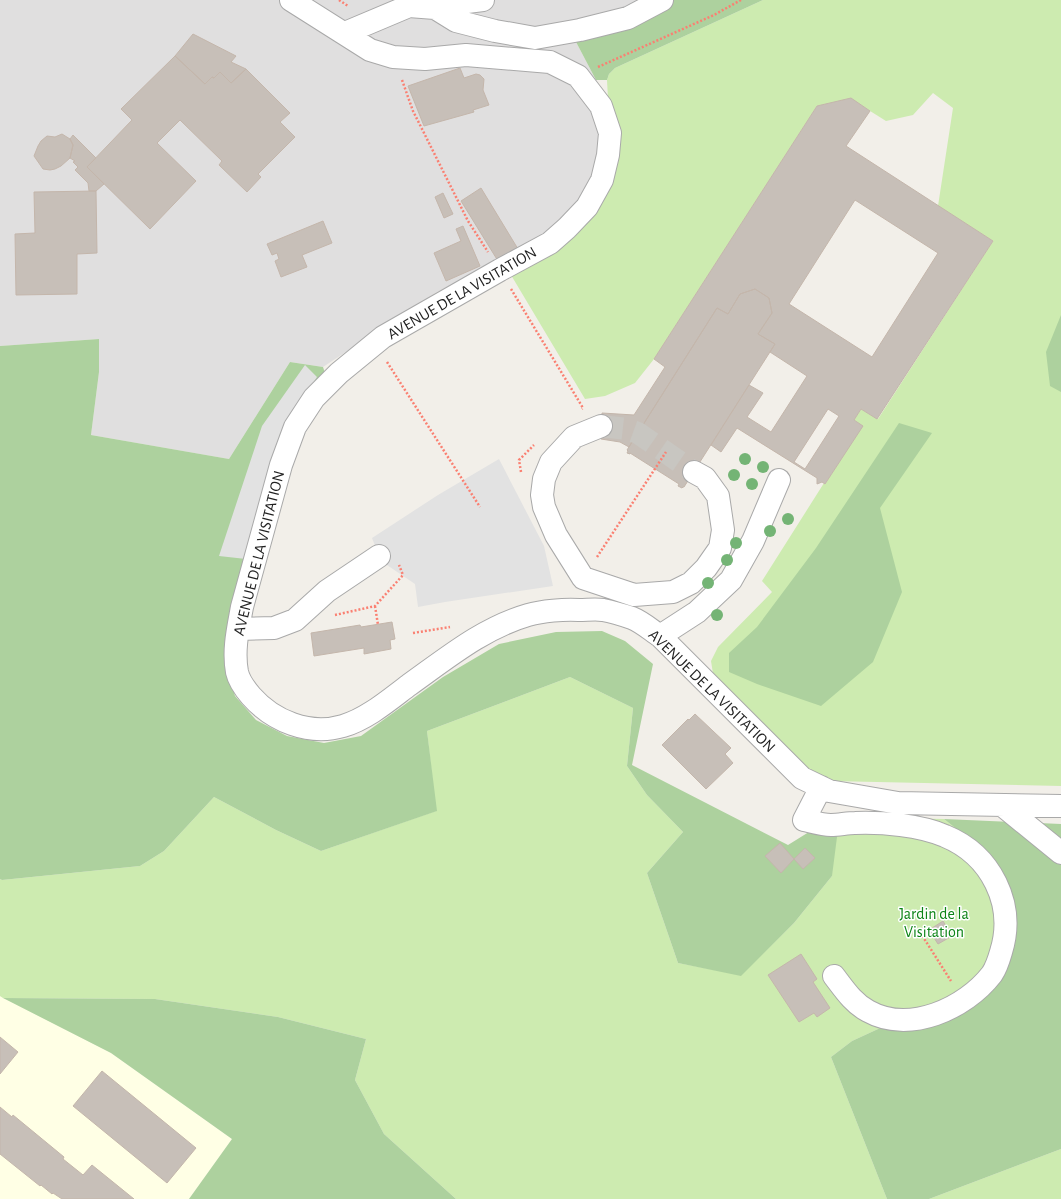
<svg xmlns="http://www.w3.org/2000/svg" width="1061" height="1199" font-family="'Alegreya Sans',sans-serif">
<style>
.residential{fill:#e0dfdf}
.education{fill:#ffffe5}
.grass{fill:#cdebb0}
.forest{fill:#add19e}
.parking{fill:#e2e2e2}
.building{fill:#c7bfb8;stroke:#c4b6ab;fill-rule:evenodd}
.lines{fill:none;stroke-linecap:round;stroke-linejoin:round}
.minor-tunnel{stroke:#c8c6c1;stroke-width:22;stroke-dasharray:22 11;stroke-linecap:butt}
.minor-casing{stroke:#a9a9a9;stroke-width:24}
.path{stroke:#fa8072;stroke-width:2.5;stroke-dasharray:2 2;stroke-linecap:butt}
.minor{stroke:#fff;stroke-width:22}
.tree{fill:#74b475}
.labels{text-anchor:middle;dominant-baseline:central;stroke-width:3;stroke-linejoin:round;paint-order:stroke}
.street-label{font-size:16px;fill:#222;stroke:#fff}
.park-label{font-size:16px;fill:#0c8416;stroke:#fff}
</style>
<rect width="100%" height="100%" fill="#f2efe9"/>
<path class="residential" d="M0,0h674l-33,19 -66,21 21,40 -22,4 23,27 3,39 -9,30 -15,27 -35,34 -104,51 -114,75 -33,-5 -61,97 -138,-24 8,-63v-33l-99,7z"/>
<path class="education" d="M0,996l111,57 121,86 -43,60h-189z"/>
<path class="grass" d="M763,0h298v786l-231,-5 -26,-13 -90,-88 -3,-19 7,-14 54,-55 -10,-11 62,-98 1,1 37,-58 -8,-6 7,-11 17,10 115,-178 -55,-35 15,-98 -20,-15 -20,22 -27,6 -35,-22 -34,7 -163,253 -19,24 -30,13 -20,3 -74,-124 84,-63 13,-113 -1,-19 2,-6 6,-6z
M570,677l63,31 -6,58 20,29 36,37 -36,41 31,90 63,12 53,-52 38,-47 1,-59 111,2 25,20 28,31 19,61 -10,27 -39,30 -115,53 -21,16 56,142h-431l-72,-65 -29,-54 11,-41 -88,-22 -123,-18 -152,-1 -3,-2v-117l2,1 138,-14 24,-15 50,-54 62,33 45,21 115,-40 -9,-80z
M1061,1149v50h-132z"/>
<path class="forest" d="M674,0h89l-148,68 -6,6 -2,6h-11l-21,-40 66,-21z
M1061,315v77l-11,-6 -4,-34z
M99,339v33l-8,63 138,24 61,-97 33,5 3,9 -41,65 -58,225 8,30 21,24 31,16 37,7 37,-7 82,-59 56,-33 57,-12 46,-1 23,10 28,23 -21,101 156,80 45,-28 4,20 -5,39 -38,47 -53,53 -63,-13 -31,-90 36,-41 -36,-37 -20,-29 6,-58 -63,-31 -143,54 10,80 -116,40 -45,-21 -62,-33 -50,54 -24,15 -138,14 -2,-1v-533z
M899,423l33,10 -52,75 22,84 -29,70 -52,44 -64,-22 -28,-12v-19l28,-26 59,-79z
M944,819l117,5v325l-132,50h-42l-56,-142 21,-16 115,-53 39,-30 10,-27 -19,-61 -28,-31z
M3,998l152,1 123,18 88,22 -11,41 29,54 72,65h-267l43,-60 -121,-86z"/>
<path class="parking" d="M305,365l12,12 -37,57 -34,125 -27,-3 43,-130z
M499,459l45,87 9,40 -108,16 -27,5 -3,-23 -34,-23 -9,-23 66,-43z"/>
<path class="building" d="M193,34l43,22 -5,6 15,7 -15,14 -11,-11 -6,6 -2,-1 -7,7 -30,-28z
M175,56l30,28 7,-7 2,1 6,-6 11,11 15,-14 44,44 -10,9 15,15 -37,37 3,3 -14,15 -28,-27 3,-4 -42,-41 -23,23 39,38 -46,48 -63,-62 45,-47 -11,-11z
M460,68l4,10 12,-4 4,1 4,4 -1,11 6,15 -16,5 1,2 -50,14 -16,-40z
M851,98l19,13 -24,35 147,95 -116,178 -16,-10 -7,11 9,6 -38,58 -3,-2 -5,2v-6l-80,-50 -16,24 -10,-7 38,-60 14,8 -16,24 24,15 36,-56 -37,-24 5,-8 -17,-10 14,-21 -3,-15 -14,-9 -15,5 -12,20 -11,-6 -88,139 -9,-5 -19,-3 1,-26 32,2 31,-48 -11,-8 163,-253zM855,200l83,53 -66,104 -83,-53zM828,409l11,7 -34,53 -11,-7z
M62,134l8,5 3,6 -3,13 -9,8 -6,3 -5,1 -7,-1 -9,-13 4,-10 3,-5 6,-5 8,1z
M73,135l23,23 -9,9 17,17 -8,7h-7l-1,-8 -13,-13 3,-3 -5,-5 2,-1 -5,-3 3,-13 -3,-6z
M481,188l37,61 -20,12 -37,-60z
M96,191l1,62 -20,1v40l-61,1 -1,-61 20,-1 -1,-41z
M443,193l10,21 -9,4 -9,-21z
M323,221l9,22 -30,12 5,12 -26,10 -6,-16 4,-2 -2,-6 -5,2 -5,-11z
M463,226l17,40 -34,15 -12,-28 27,-12 -5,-12z
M755,289l14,9 3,15 -14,21 17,10 -91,143h-1l-1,1 -4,-2 1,-2 -49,-31v1l-3,-1 1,-2 -1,-1 90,-142 11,6 12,-20z
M392,622l3,17 -5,1 1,9 -27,5v-6l-50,8 -3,-23 49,-8 1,2z
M695,714l36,34 -6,6 8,9 -27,26 -44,-44 26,-26 1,1z
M780,843l14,16 -13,14 -16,-17z
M805,848l10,10 -12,11 -9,-10z
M943,921l9,15 -14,8 -9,-14z
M801,954l16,25 -4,3 17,26 -13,9 -3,-4 -15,9 -31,-47z
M0,1037l18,15 -18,22z
M102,1071l94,77 -29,35 -94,-77z
M0,1107l12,10 1,-2 51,42 -1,2 20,16 9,-10 42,34h-72l-9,-6 -1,1 -11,-9 -1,1 -40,-32z"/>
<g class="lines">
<path class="minor-tunnel" d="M601,426l26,3 11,4 56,39"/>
<g class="minor-casing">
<path id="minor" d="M291,0l79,50 23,7 32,2 41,-4 84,7 28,14 23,30 9,27 -2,22 -6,25 -15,27 -20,21 -17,15 -50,27 -117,67 -44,36 -25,25 -19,29 -14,38 -39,142c-4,22 -9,43 -5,65 2,9 8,17 14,24 22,25 58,40 92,30 24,-7 46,-26 66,-41 38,-27 74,-57 119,-70 14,-4 36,-6 51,-5 8,0 17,-1 24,0 10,2 20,5 29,8 10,4 19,12 28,18l142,142 27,13 69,12 163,3
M435,8l32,-6 16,-2
M345,33l64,-27 26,2 21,13 39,10 40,7 45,-8 48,-12 34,-18
M601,426l-27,11 -23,25 -7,17 -2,16 2,12 12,28 27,43 51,17 39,-3 18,-9 15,-15 14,-20 3,-18 -5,-34 -13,-18 -11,-6
M238,629l36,-1 21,-8 32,-29 52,-35
M660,636l37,-24 34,-32 22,-39 26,-61
M821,787l-17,33c9,2 18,5 27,5 8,0 16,-2 24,-2 27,-1 65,2 90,13 46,19 71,68 56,116 -2,7 -5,16 -9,22 -27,35 -83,60 -124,37 -15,-8 -24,-22 -34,-35
M1002,805l59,48"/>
</g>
<path class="path" d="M339,0l9,6
M598,67l116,-52 27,-15
M402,80l11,31 55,110 20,31
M511,289l72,119 -1,1
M387,362l93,145
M521,472l-2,-12 15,-15
M597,557l69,-105
M375,606l3,19
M335,615l40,-9 28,-31 -4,-10
M413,633l37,-6
M918,929l33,52"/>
<use href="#minor" class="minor"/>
</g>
<g class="tree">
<circle cx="745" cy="459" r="6"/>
<circle cx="763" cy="467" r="6"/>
<circle cx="734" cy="475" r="6"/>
<circle cx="752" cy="484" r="6"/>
<circle cx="788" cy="519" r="6"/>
<circle cx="770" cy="531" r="6"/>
<circle cx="736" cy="543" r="6"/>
<circle cx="727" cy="560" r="6"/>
<circle cx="708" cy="583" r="6"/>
<circle cx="717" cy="615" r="6"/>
</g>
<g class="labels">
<g class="street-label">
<text transform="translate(462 293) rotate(-30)">AVENUE DE LA VISITATION</text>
<text transform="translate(259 553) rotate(-76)">AVENUE DE LA VISITATION</text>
<text transform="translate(712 691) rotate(44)">AVENUE DE LA VISITATION</text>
</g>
<g class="park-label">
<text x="934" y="914">Jardin de la<tspan x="934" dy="18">Visitation</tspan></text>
</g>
</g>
</svg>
